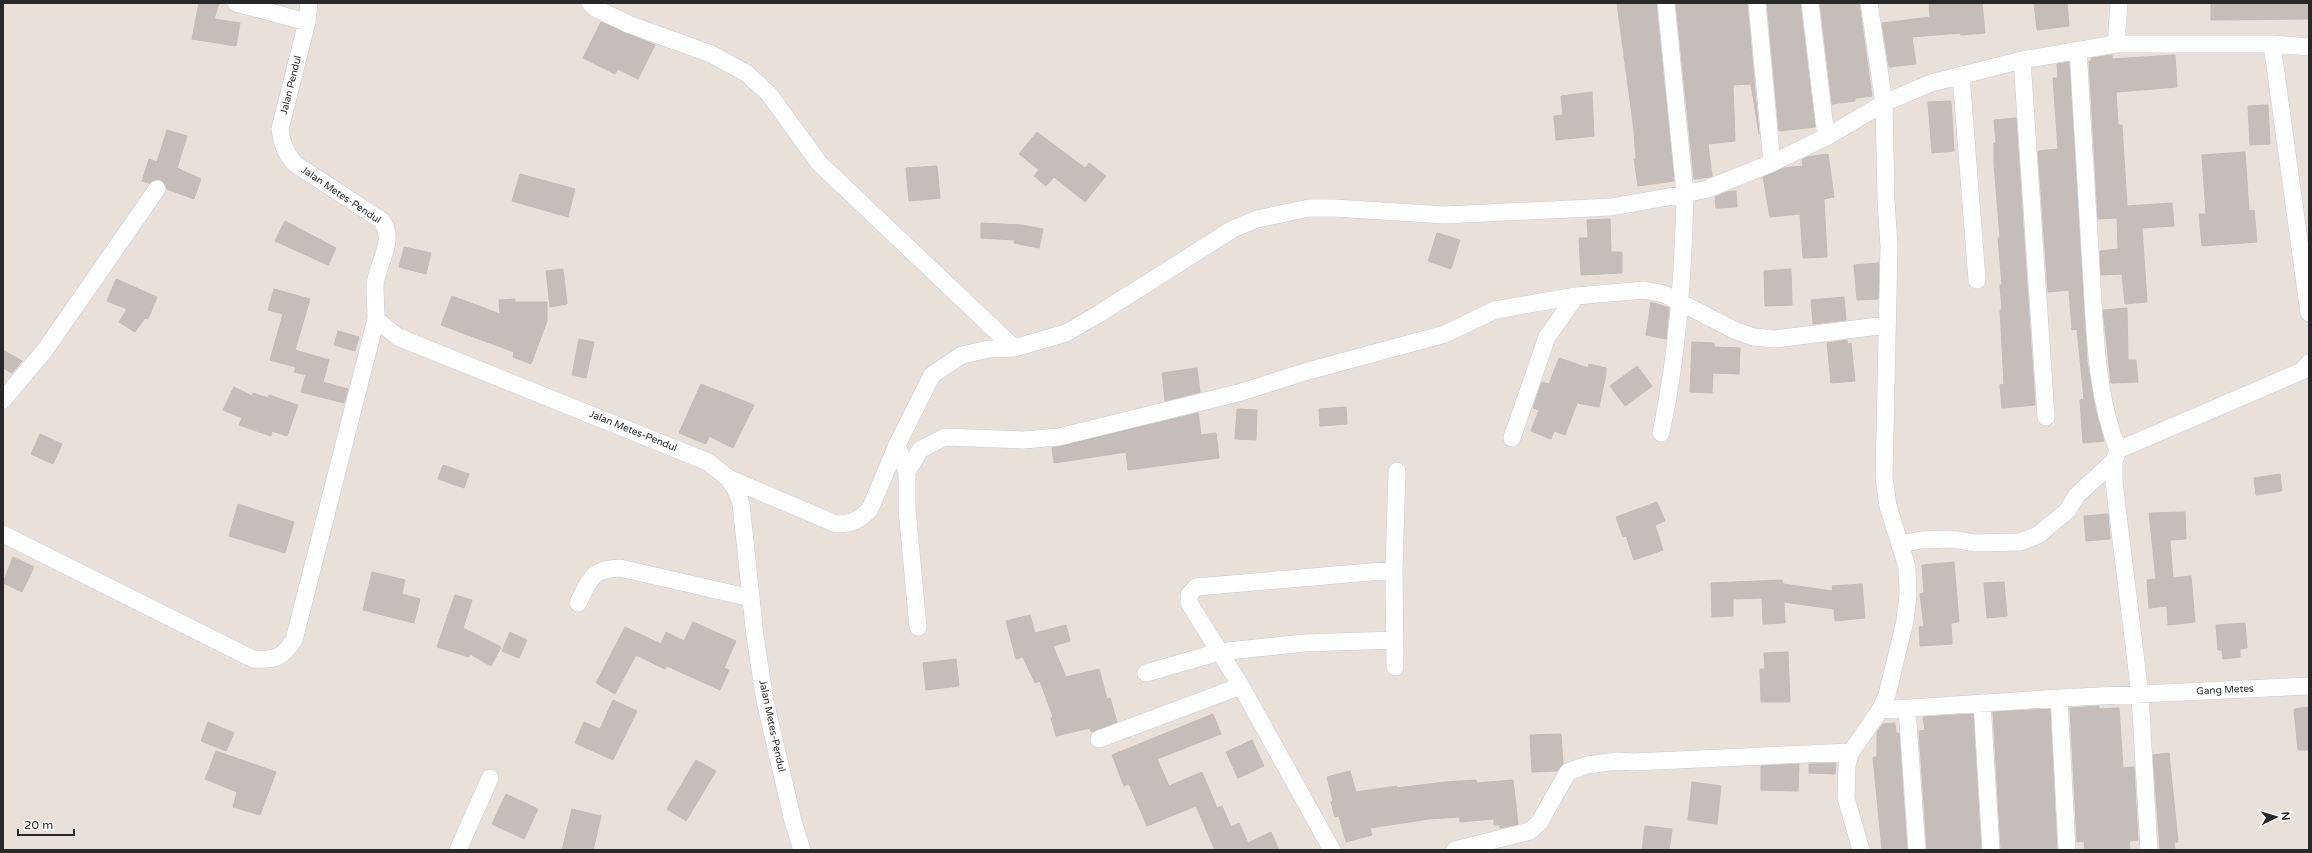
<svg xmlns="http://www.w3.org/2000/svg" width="2312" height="853" font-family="'Varela Round',sans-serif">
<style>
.building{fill:#c4bdba;stroke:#c4bbb5}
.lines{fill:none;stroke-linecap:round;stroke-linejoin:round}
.minor-casing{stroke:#c6ccd4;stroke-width:18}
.minor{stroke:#fff;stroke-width:17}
.labels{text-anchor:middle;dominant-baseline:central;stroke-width:3.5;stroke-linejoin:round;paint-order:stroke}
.street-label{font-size:10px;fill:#282828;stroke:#fff}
</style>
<rect width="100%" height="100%" fill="#e9e0da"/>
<path class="building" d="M199,3h20l-5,16 26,4 -4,23 -44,-7z
M1617,3h39l18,178 -36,5 -4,-27h2l-2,-28z
M1676,3h71l12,131 -8,-50 -18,1 2,56 -27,3 4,32 -2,1 -16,2z
M1767,3h33l15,124 -36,4z
M1820,3h39l13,93 -17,2v3l-23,3z
M1929,3h53l3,30 -24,2 -1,-2 -48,4 4,27 -27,3 -7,-44 48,-6z
M2034,3h33l2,23 -32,4z
M2211,3h98v16l-98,1z
M601,22l54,23 -17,34 -20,-10 -3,5 -32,-16z
M2112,55v4l63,-4 2,32 -61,5 2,33h4l5,81 45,-3 2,23 -32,2 5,74 -22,2 -3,-30 -21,1 -1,-24 18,-2 -1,-31 -19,1 -9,-158h3l-1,-3z
M2069,62l18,299 8,47 9,33 -21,2 -3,-43 4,-1 -7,-70 -5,1 -3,-40 -21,2 -10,-141 20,-2 -5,-71h5l-1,-14z
M1592,92l2,44 -38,4 -2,-24 9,-1 -2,-19z
M1951,101l3,50 -22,2 -4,-51z
M2268,105l2,39 -20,1 -2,-39z
M2016,118l19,287 -33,3 -2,-23 4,-1 -4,-74h2l-2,-25h2l-4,-47h2l-6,-74v-21h2l-2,-23z
M167,130l20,6 -10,32 24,11 -7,20 -27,-10 -4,-8 -5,-2 -9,4 -7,-2 7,-22 8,3z
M1037,132l48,36 4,-5 17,13 -21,26 -31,-25 -8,9 -12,-10 5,-6 -20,-16z
M2245,152l4,59 5,-1 3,32 -55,4 -3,-32h7l-4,-59z
M1828,154l6,43 -10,2 3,58 -24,1 -3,-44 -30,3 -7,-40 21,-9 19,-2 -1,-6 5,-3z
M937,166l3,32 -31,3 -3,-33z
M520,174l55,15 -7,28 -56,-16z
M1736,191l1,16 -21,1 -1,-11 12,-5z
M1610,219l1,33h11v21l-41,2 -2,-37h9l-1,-18z
M285,221l51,27 -8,17 -53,-24z
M981,223l40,2 22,4 -4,19 -25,-5 1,-3 -34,-2z
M1437,233l23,7 -9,29 -23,-8z
M404,247l27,6 -5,21 -27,-7z
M1879,263l-1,36 -21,1 -3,-35z
M563,269l4,35 -17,3 -4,-36z
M1791,269l1,36 -27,1 -1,-35z
M116,279l41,18 -9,22 -3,-1 -10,14 -16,-10 8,-13 -20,-8z
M274,289l36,10 -15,51 34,10 -6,22 25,7 -4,14 -43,-11 5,-17 -12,-3 2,-5 -26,-7 13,-46 -15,-4z
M452,296l48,18 -1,-14 16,-1v3h32v19l-16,43 -18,-7 1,-5 -73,-27z
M1844,297l2,23 -33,4 -2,-24z
M1651,302l18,6 -3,31 -20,-4z
M2127,308l1,52h8l2,22 -27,1 -8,-73z
M338,331l21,6 -4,14 -21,-6z
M579,339l15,3 -8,36 -14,-3z
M1847,340l1,4 3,-1 4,38 -24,2 -4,-40z
M1692,342l22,1v4l26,1 -1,26 -26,-1 -1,20 -22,-1z
M3,350l19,11 -10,12 -9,-5z
M1559,358l29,10 1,-4 17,4v6l-7,33 -22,-4 -12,32 -11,-4 -3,8 -20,-8 8,-21 -6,-2 9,-26 7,2z
M1637,366l15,20 -27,20 -15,-20z
M1197,368l3,24 -35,9 -3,-28z
M701,384l53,21 -21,43 -24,-12 -3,8 -27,-11z
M234,387l18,9 1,-3 15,5 1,-3 29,10 -11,31 -15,-5 -1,5 -32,-11 3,-7 -19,-8z
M1346,407l1,17 -27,2 -1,-17z
M1237,409l20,1 -1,30 -21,-1z
M1198,413l3,22 15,-2 3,25 -91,12 -2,-18 -72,11 -2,-15z
M40,434l22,10 -9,20 -22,-10z
M443,465l26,9 -5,14 -26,-9z
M2280,474l2,17 -26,4 -2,-17z
M1657,502l8,19 -10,4 8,25 -29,10 -8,-24 -3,1 -7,-20z
M238,504l56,18 -9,31 -56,-17z
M2185,512l1,27 -16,1 3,38 18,-2 4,46 -27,3 -1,-19 -18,2 -2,-28 9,-1 -7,-66z
M2108,514l2,25 -24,2 -2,-25z
M13,557l21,10 -12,25 -19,-9z
M1954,562l5,60 -8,1 1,21 -32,2 -1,-19 5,-1 -4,-32 4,-1 -2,-28z
M372,572l33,8 -3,14 18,5 -6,24 -51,-13z
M1782,580l1,4 50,7 -1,-5 30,-2 3,34 -30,3 -1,-12 -50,-7 1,21 -22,1 -1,-26 -29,1v17l-21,1 -1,-34z
M2004,582l3,34 -20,2 -3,-35z
M455,595l17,5 -9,28 38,19 -10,19 -21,-12 -1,3 -32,-10z
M1030,615l5,18 31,-8 4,16 -17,5 13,31 33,-8 8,30 3,-1 7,24 -26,10 -1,-4 -34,8 -5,-18 2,-1 -13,-36 -5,2 -12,-26 -7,2 -10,-38z
M693,622l43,19 -12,27 5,2 -9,20 -53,-24 -2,3 -29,-14 -21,39 -19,-11 29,-56 36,17 5,-12 18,9z
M2245,623l2,25 -7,1v8l-17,2 -1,-9h-4l-2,-25z
M510,632l17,8 -8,18 -17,-7z
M1788,652l2,50h-29l-1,-33h5l-1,-16z
M956,659l3,27 -33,4 -3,-27z
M613,700l24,11 -24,49 -38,-17 9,-21 16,7z
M2099,706v3l20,-1 4,60 11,-1 4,73 -9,1 1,9h-45l-1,-9 -7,1 -7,-134z
M2309,707v43h-11l-4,-41z
M2050,709l7,141h-56l-8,-138z
M1213,714l8,20 -64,25 12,27 33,-14 15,36 5,-2 9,21 8,-4 9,20 23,-11 8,18h-64l-19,-44 -49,20 -18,-42 -5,2 -12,-31z
M1973,714l8,136h-54l-8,-119 6,-1 -2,-13z
M208,722l26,11 -8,18 -25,-10z
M1895,723l1,10h3l8,117h-25l-9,-93h4v-25l6,-8z
M1561,734l2,30 -6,7 -25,1 -2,-37z
M1252,740l12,26 -26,12 -12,-26z
M216,751l60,21 -16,43 -27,-8 4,-15 -32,-13z
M2169,753l9,89h-4l1,8h-15l-7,-95z
M696,760l20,11 -30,50 -19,-12z
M1836,763l-1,11 -26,-1v-9z
M1799,764l-1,27 -37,-1v-24z
M1350,771l6,21 41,-6v2l48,-6 31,-2 1,3 36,-3 5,44 -18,4v-3h-6v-6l-34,3v-5l-31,2 -59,9 2,7 -26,7 -7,-26 -4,1 -4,-15 2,-1 -6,-24z
M1692,782l29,4 -4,38 -29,-4z
M506,794l32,15 -14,30 -32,-15z
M572,809l29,7 -8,34h-31z
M1645,826l27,3 -3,21h-27z"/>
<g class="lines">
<g class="minor-casing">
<path id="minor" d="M236,3l71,19
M309,3l-2,19 -27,107c2,15 5,23 15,35l86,56c16,19 -4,44 -6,65 0,11 1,23 1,34l22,18 310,125 20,16 8,12 5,14 14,132 10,65 28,120 9,29
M590,3l7,6 31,15 83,30 35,19 23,21 50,69 195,185
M1666,3l19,191 22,-5 65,-26 58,-28 54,-32 47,-20 91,-23 94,-16h156l37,3
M1757,3l15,160
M1810,3l16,134
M2116,44l3,-41
M2272,44l37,269
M2078,50c4,72 9,145 13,218 4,60 4,125 27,182
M2022,60l24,357
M1961,75l16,205
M3,400l42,-50 112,-161
M1512,438l35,-101 29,-41 68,-6 20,4 72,37 18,6 21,2 112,-14
M897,445l10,27 13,-22 25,-13 78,3 36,-3 179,-44 70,-22 137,-37 50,-24 81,-14
M907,472v37l11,118
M728,478l108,46c15,0 24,-4 34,-15l27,-64 35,-70 30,-20 27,-6 25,-1 52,-15 31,-18 136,-86 24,-10 52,-11h25l111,7 166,-8 74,-13c-2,80 -7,160 -24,239
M3,534l250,125c23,1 28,0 41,-19l82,-321
M1901,544l20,-4 31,-1 22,4 46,-1 18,-7 29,-24 10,-16 37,-34
M578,603c12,-23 13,-34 42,-35l131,30
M1395,667l-1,-97 3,-99
M1146,673l73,-21 85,-9 91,-3
M2059,698l8,152
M1982,703l9,147
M1907,709l10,141
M1880,710l179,-12 250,-12
M1099,739l142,-53
M458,850l32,-72
M1332,850l-91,-164 -52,-83v-8l7,-8 198,-17
M1455,850l75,-19 9,-8 29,-51 19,-7 30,-4 17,1 217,-10
M1861,850l-15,-52 1,-33 4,-13 29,-42 7,-15 18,-74 3,-27 -1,-27 -19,-61 -4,-28 5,-232 -3,-46 -2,-97 -15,-100
M2149,850l-9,-155 -26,-213v-21l4,-11 184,-79 7,-8"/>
</g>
<use href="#minor" class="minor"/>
</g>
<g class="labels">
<g class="street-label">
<text transform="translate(291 85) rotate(-76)">Jalan Pendul</text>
<text transform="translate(341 195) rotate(34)">Jalan Metes-Pendul</text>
<text transform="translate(633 431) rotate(22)">Jalan Metes-Pendul</text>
<text transform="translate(2225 690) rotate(-3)">Gang Metes</text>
<text transform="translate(772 726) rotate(78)">Jalan Metes-Pendul</text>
</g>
</g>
<rect width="2312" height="853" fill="none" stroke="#282828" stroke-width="8"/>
<g transform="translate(2276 817) rotate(85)" stroke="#ffffff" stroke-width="3" paint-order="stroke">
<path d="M0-3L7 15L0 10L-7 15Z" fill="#282828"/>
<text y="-6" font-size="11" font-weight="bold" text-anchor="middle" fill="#282828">N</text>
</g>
<path d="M18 829v6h56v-6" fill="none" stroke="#282828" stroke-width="2"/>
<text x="24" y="829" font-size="12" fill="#282828" stroke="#ffffff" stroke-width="3" paint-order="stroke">20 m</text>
</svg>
